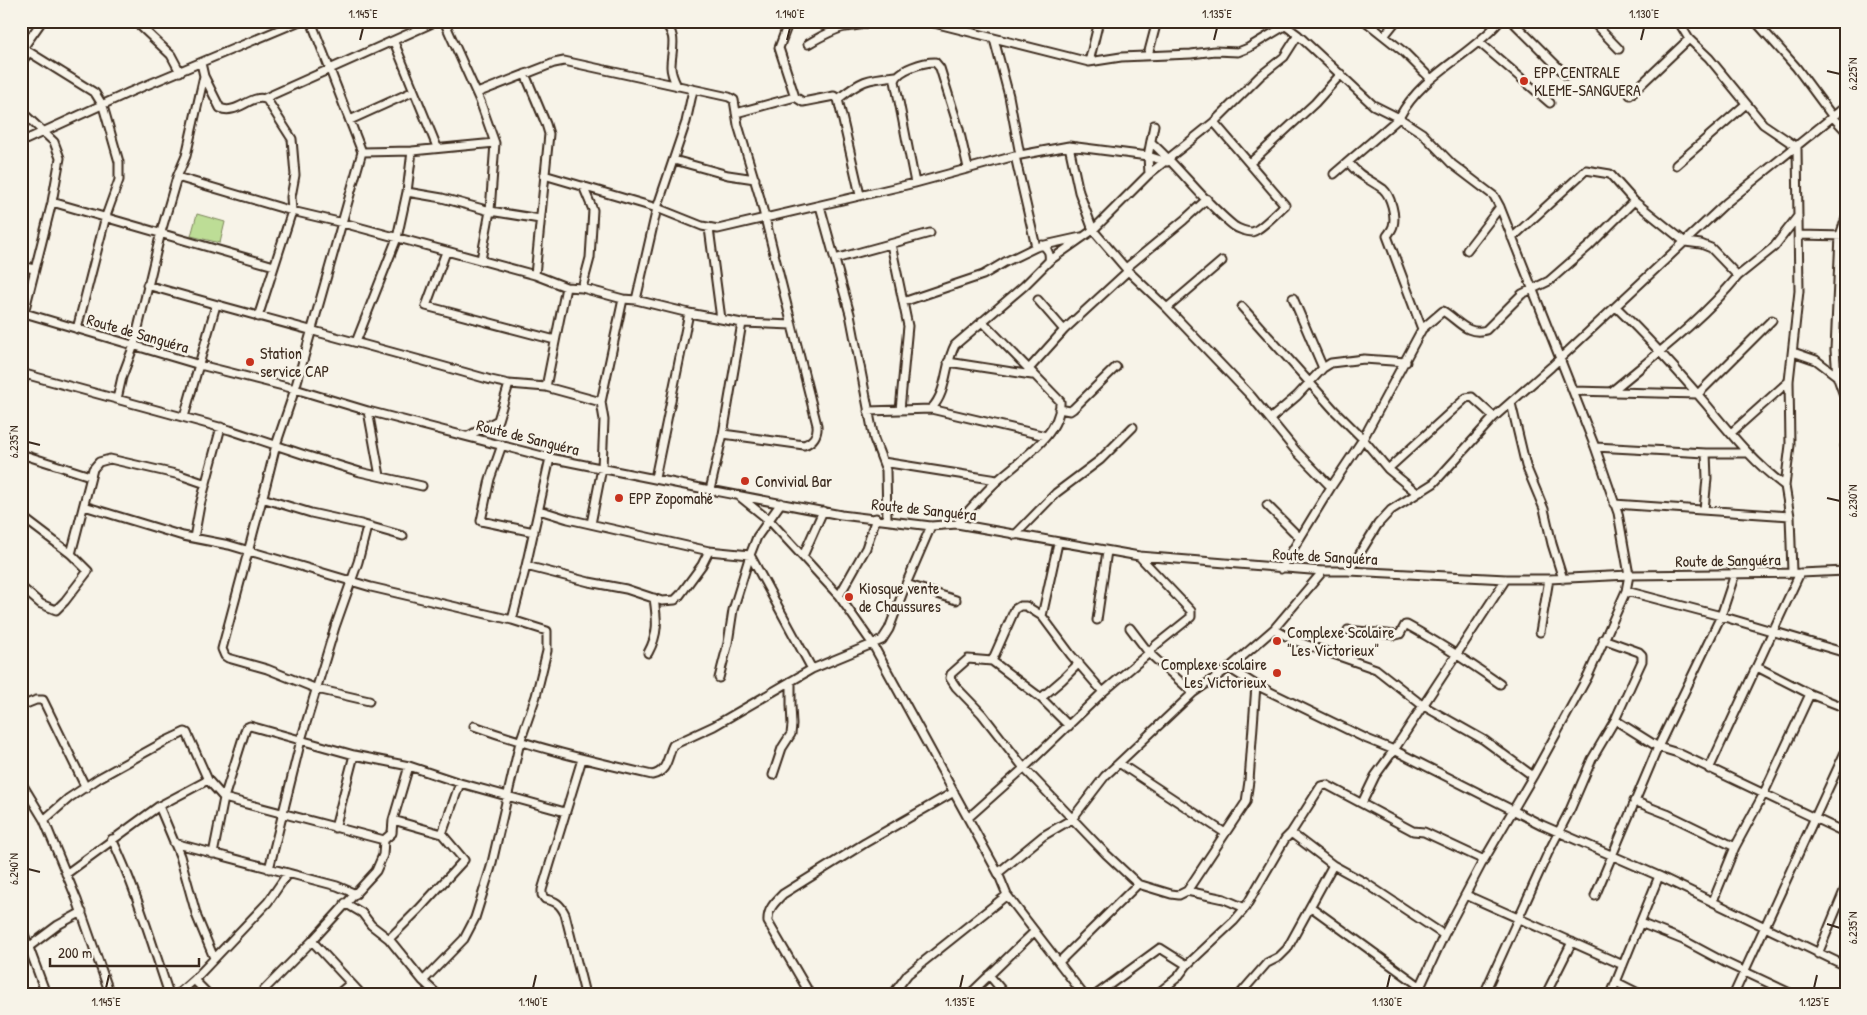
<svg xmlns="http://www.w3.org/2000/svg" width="1867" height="1015" font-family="'Patrick Hand',sans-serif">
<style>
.green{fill:#bddd96;stroke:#7c845a}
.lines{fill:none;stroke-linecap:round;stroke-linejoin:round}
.minor-casing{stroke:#3b2a1e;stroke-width:11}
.minor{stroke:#f7f3e8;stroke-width:7}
.ticks{fill:none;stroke:#3b2a1e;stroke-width:2}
.poi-dot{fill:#c8321e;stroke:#f7f3e8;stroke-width:2}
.labels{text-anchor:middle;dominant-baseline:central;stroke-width:5;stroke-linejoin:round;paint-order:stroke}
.poi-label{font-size:16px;fill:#3b2a1e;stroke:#f7f3e8;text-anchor:start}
.street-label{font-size:16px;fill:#3b2a1e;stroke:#f7f3e8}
.neatline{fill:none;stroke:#3b2a1e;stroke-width:2}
.ticks-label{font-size:12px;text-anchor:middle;fill:#3b2a1e}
</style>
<rect width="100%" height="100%" fill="#f7f3e8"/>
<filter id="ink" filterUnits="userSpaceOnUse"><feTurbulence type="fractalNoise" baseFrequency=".02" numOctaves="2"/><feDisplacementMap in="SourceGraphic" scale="10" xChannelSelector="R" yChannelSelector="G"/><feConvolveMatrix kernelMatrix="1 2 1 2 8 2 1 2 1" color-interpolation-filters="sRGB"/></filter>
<g filter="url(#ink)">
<path class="green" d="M197,214l28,8 -5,21 -29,-7z"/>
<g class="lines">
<g class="minor-casing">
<path id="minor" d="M135,21l36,34 9,17
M311,21l51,131 -67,237 -19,56 -10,40 -44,164 3,7 3,2 39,11 50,20 52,12
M444,21l36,80 15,42 -5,68 -9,49
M663,21c16,16 8,27 8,46 0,6 3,13 6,19
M789,21l-10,27 16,49 8,5 31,-6 4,3 22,96
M926,21l163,41 32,-5 70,-3 24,-3 23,1 10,-4 45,-27
M1279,21l19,14 75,70 26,13 23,15 30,31 42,32 6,11 95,240 23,66 11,62 -3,16 -38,85 -55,100 -52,89 -37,70 -27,59
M1365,21l39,31 27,27
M1512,21l54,54
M1592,21l27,28
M1678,21l11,18 20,19 54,66 34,23 2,144 -10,90 1,64 -5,41 5,30 2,56
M1755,21l41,46 37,50 13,14
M1384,36l12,-15
M994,39l15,57 11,59
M394,42l43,105
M1479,42l71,61
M808,44c12,-7 24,-14 37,-17 10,-2 19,-1 28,-6
M21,47l74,46 8,13 16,56v18l-13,36 -29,113
M23,48l19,-27
M1148,55l9,-34
M1089,62l10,-41
M21,63l8,-11
M525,74l21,50 3,10 -14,141
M204,76l16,32c17,8 32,-16 47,-8l25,39 3,36 -4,22 1,14 -34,106
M477,93l77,-30 10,-2 165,36 5,3 4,25 22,73 57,227c1,10 -4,17 -13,20l-81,-11
M1630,95l59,-56
M265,98l172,-77
M838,99c24,-19 28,-20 58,-23
M21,111l33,31 6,16 -8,44 -28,111
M736,113l59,-16
M350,120l64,-29
M21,142l109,-50 170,-71
M1152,143c29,26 52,59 82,83 4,3 13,6 18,6 9,-2 26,-21 33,-27l-71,-83
M1069,146l10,46 14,38 35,41 39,37 84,88 45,55 35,36
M362,152l50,-1 83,-8
M1015,156l21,91
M674,160l54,15 27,4
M1348,162c13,16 20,16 35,27 8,7 13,27 10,37 -1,4 -4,7 -6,10l35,93
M1250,163l65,-60 26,-29
M1676,165l70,-61
M1149,174l-1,-18 6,-31
M1334,174l65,-56c23,-44 70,-61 101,-97
M544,175l113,33 45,18 16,3 197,-46 100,-27 54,-10 79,10 19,6
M177,177l115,34 51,12 192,52 31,12 16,1 41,11 13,1 53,13 53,10 50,2
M915,183l-20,-102c3,-12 29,-19 40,-19l5,6 19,61 9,39
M407,192l35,6 48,13 50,8
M52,202l222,64
M820,206l30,108 24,125 12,31 1,50
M1846,218l-6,17 -5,115 2,26 9,25
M709,228l12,91
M1799,235l47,1
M1512,238l74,-68 24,4 24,27 51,41 16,2 10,4 27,28 36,-29 24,-31
M891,244l17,82 -8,84
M1042,245c7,4 8,9 7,16
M1467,250l33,-43
M446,252l-20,54 129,34
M835,259l95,-26
M21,266l13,3
M1126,268l58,-48 23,-21
M147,285c114,33 230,62 344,95l18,4 37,3 55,15
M582,288l8,-30 3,-48 -10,-24
M1293,298l30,70
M636,300l21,-92 29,-86 7,-32
M1038,300l26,30
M903,302l80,-27 22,-13 31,-15 45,-10
M1242,307l93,104 28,28 25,30 29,24
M1616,307c32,31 61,63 90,97 25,30 48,59 79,82
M1167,308l55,-47
M21,312l179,53 95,24 73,22 182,47 160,32 131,25 90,11 26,-2 182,32 184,15h26l157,8h43l80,-4 171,-2 46,-2
M1837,336l9,3
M356,342l41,-104 10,-46 5,-41
M1793,352l23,8 21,16 9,2
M948,362l84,13
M1028,370l36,-40 64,-59
M21,373l209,57 75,25 55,17 62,14
M546,387l20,-100
M21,389l4,-15
M1573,391l125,3 74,-74
M1611,392c44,-37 90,-71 127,-116
M117,399l5,-22 12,-32 27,-113 16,-55 9,-21 18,-80 -3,-13
M1511,403l15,63 18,43 8,35 11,35
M931,409c17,-17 13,-44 24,-64l69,-59 25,-25 44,-31 56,-56 65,-52 46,-46 24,-19 14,-22
M1059,409l11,2 3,-2 43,-42
M368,411l12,65
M868,411l63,-2 115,27
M184,417l32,-112
M1270,419l27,-23 26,-28 8,-5 33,-4 42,3
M1731,433l58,-52
M468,436l30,-16 11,-36
M502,445l-12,34 -9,42 53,11
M1845,446l1,-3
M1595,447l111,6h41
M21,454l69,22
M883,462l114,18
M1388,469l78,-71 6,-1 22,20
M655,478l34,-165
M710,490l13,-56 19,-111
M739,496l31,25 69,75 33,47 126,230 9,22 76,99
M262,498l49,15 50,11 42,12
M1614,504l176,12
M1267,505l33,33
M84,506l99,30 46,9 142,42 141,33 35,11v20l-11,45 -16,46 -29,125 -16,51 -11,21 -41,42
M539,510l29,9 141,32 41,4 62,114
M1704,510l3,-32 -1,-25
M21,516l50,38 17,17 -23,30 -9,9 -15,-6 -20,-17
M591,524l11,-56 2,-48 -3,-18 22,-103
M957,524c13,-15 26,-30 40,-43 21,-20 65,-46 63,-80l-78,-80
M1015,535l41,-42 44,-33 33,-33
M194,538l6,-33 21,-78
M71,554l22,-85 6,-7 11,-3 70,16 26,9
M803,556l20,-45
M526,566l63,16 37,7 36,12 13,-1 5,-5 22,-30 7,-14
M1281,569l50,-82 32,-48 59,-110 21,-18c15,9 24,25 43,19l36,-36 27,-13 40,-35 45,-45
M1349,571l29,-47 13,-14 43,-27 60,-66 57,-50 175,-164 120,-97
M906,584l50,16
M1626,591l95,25 125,37
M839,596l27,-48 10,-30
M1042,616l16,-73
M512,620l14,-54 24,-108
M1097,620l10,-69
M1130,628l19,25 44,40
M1274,629l19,11 83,29 46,36 62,35 49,36
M1348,630l48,5 4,-1 5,-9h2c33,18 63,38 93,59
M1540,632l9,-53
M648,653c11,-20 9,-33 6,-55
M992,661l49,37 28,28
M1757,667l53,27 36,14
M719,678l9,-35 5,-33 17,-55 7,-18 24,-34
M1256,685l111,54 27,11 148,75 117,51 187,90
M1103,692l-32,-37 -29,-39 -16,-10h-6l-5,3 -23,52 -24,-2 -17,15 -1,4 6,9 26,27 42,54 82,86 32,30 33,10 8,1 8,-4 59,-89 3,-21 7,-96 -27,-17
M1041,698l21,-18 17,-17
M21,706l15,-6h7l43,88
M1615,720l43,27 20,6 168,80
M474,726c58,21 117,35 178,49 16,-3 15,-18 21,-30l41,-19 98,-57 70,-29 7,-11 17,-45 25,-58
M582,759l-40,131v5l3,4c11,2 15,5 20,15l20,80
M1119,763l106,70
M1709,769l91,-196
M773,775l9,-27 9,-14 1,-9 -1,-20v-24
M21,782l23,38 33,80 33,94
M1634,801l33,13 68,33
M1362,803l13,-27 19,-26 112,-171
M159,806l21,50 17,61 17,41
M968,818l56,-50 79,-76 46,-39 7,-8 35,-28v-6l-52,-55
M44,820l25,-22 30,-20 65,-36 21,-10 2,1 21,47 16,18 160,42
M335,828l19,-73
M1291,833l42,32 31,17 80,53
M442,834l18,-51
M112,839c24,50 39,102 57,155
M174,843l163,43 19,8
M213,854l11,-56 22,-70 4,-2 104,29 55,11 51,17 105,29
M269,869l32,-129 34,-113 23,-65 9,-35
M998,873l45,-37 29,-17 33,-43 14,-13 74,-70 36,-25 45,-39 49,-58
M66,874l93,-68 49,-26
M1659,876l-19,47 43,17 43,23 66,31
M1187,891l37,8 21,9
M1466,895l157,70
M1595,896l63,-149 63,-131 14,-42
M1713,901l22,-54 28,-52 47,-101
M345,903l17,10 9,12 18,14 34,42 14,13
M1311,907l110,80
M21,926l25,68
M389,939l30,-30 45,-49 -22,-26 -49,-14
M312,941l49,53
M30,946l28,-21 24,-13
M1818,954l28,-68
M1059,962l79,-78
M989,975l16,19
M194,980l14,14
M1616,982l24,-59
M178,994l16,-14 74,-78 20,-29
M260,994l52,-53 64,-70 7,-16 1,-15 8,-7 1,-13 16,-54
M338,994l13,-11
M810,994l-42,-72c-1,-12 6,-19 15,-28l82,-51 89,-51
M893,994l15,-20 99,-79
M970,994l64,-62
M1097,994l63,-46 27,17
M1157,994l21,-17 9,-12 47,-44 11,-13 40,-69 6,-6 30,-47 6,-1 86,46 11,1 60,28
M1240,994l27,-31 12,-6 8,-8 46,-84
M1321,994h5
M1484,994l64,-141 22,-43 22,-51 23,-39 27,-59v-6l-3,-3 -36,-13
M1546,994l26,-52
M1611,994l5,-12 24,12
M1734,994l112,-244"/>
</g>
<use href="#minor" class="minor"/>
</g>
</g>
<path class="ticks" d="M360,40l3,-12M787,40l3,-12M1214,40l3,-12M1641,40l3,-12M1827,71l13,3M28,442l12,3M1827,498l13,3M28,869l12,3M1827,924l13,4M106,988l3,-13M533,988l3,-13M960,988l3,-13M1387,988l3,-13M1814,988l3,-13"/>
<g class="poi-dot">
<circle cx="1524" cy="81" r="5"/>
<circle cx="250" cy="362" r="5"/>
<circle cx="745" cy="481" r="5"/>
<circle cx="619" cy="498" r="5"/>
<circle cx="849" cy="597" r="5"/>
<circle cx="1277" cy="641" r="5"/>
<circle cx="1277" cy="673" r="5"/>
</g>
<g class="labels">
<g class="poi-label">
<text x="1534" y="72">EPP CENTRALE<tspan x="1534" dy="18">KLEME-SANGUERA</tspan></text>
<text x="260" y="353">Station<tspan x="260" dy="18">service CAP</tspan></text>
<text x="755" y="481">Convivial Bar</text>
<text x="629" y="498">EPP Zopomahé</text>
<text x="859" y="588">Kiosque vente<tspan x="859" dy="18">de Chaussures</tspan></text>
<text x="1287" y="632">Complexe Scolaire<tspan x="1287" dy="18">"Les Victorieux"</tspan></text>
<text x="1267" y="664" text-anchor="end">Complexe scolaire<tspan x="1267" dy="18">Les Victorieux</tspan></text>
</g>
<g class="street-label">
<text transform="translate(138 333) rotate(16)">Route de Sanguéra</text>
<text transform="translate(528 437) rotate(14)">Route de Sanguéra</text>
<text transform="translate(924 509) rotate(6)">Route de Sanguéra</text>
<text transform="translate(1325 556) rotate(3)">Route de Sanguéra</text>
<text transform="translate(1728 560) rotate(-1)">Route de Sanguéra</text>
</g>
</g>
<rect width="1867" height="1015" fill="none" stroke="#f7f3e8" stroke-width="55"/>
<path d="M50 958v8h149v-8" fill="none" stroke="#3b2a1e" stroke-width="2.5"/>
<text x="58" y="958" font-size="15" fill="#3b2a1e" stroke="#f7f3e8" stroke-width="4" paint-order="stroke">200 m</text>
<rect x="28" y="28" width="1812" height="960" class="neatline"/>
<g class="ticks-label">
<text x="363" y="18">1.145°E</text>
<text x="790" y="18">1.140°E</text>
<text x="1217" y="18">1.135°E</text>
<text x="1644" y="18">1.130°E</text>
<text transform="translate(1853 74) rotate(-90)" y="4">6.225°N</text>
<text transform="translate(14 442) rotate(-90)" y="4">6.235°N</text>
<text transform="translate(1853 501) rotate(-90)" y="4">6.230°N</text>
<text transform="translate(14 869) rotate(-90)" y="4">6.240°N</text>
<text transform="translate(1853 928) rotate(-90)" y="4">6.235°N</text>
<text x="106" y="1006">1.145°E</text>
<text x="533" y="1006">1.140°E</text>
<text x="960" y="1006">1.135°E</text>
<text x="1387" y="1006">1.130°E</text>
<text x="1814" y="1006">1.125°E</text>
</g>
</svg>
